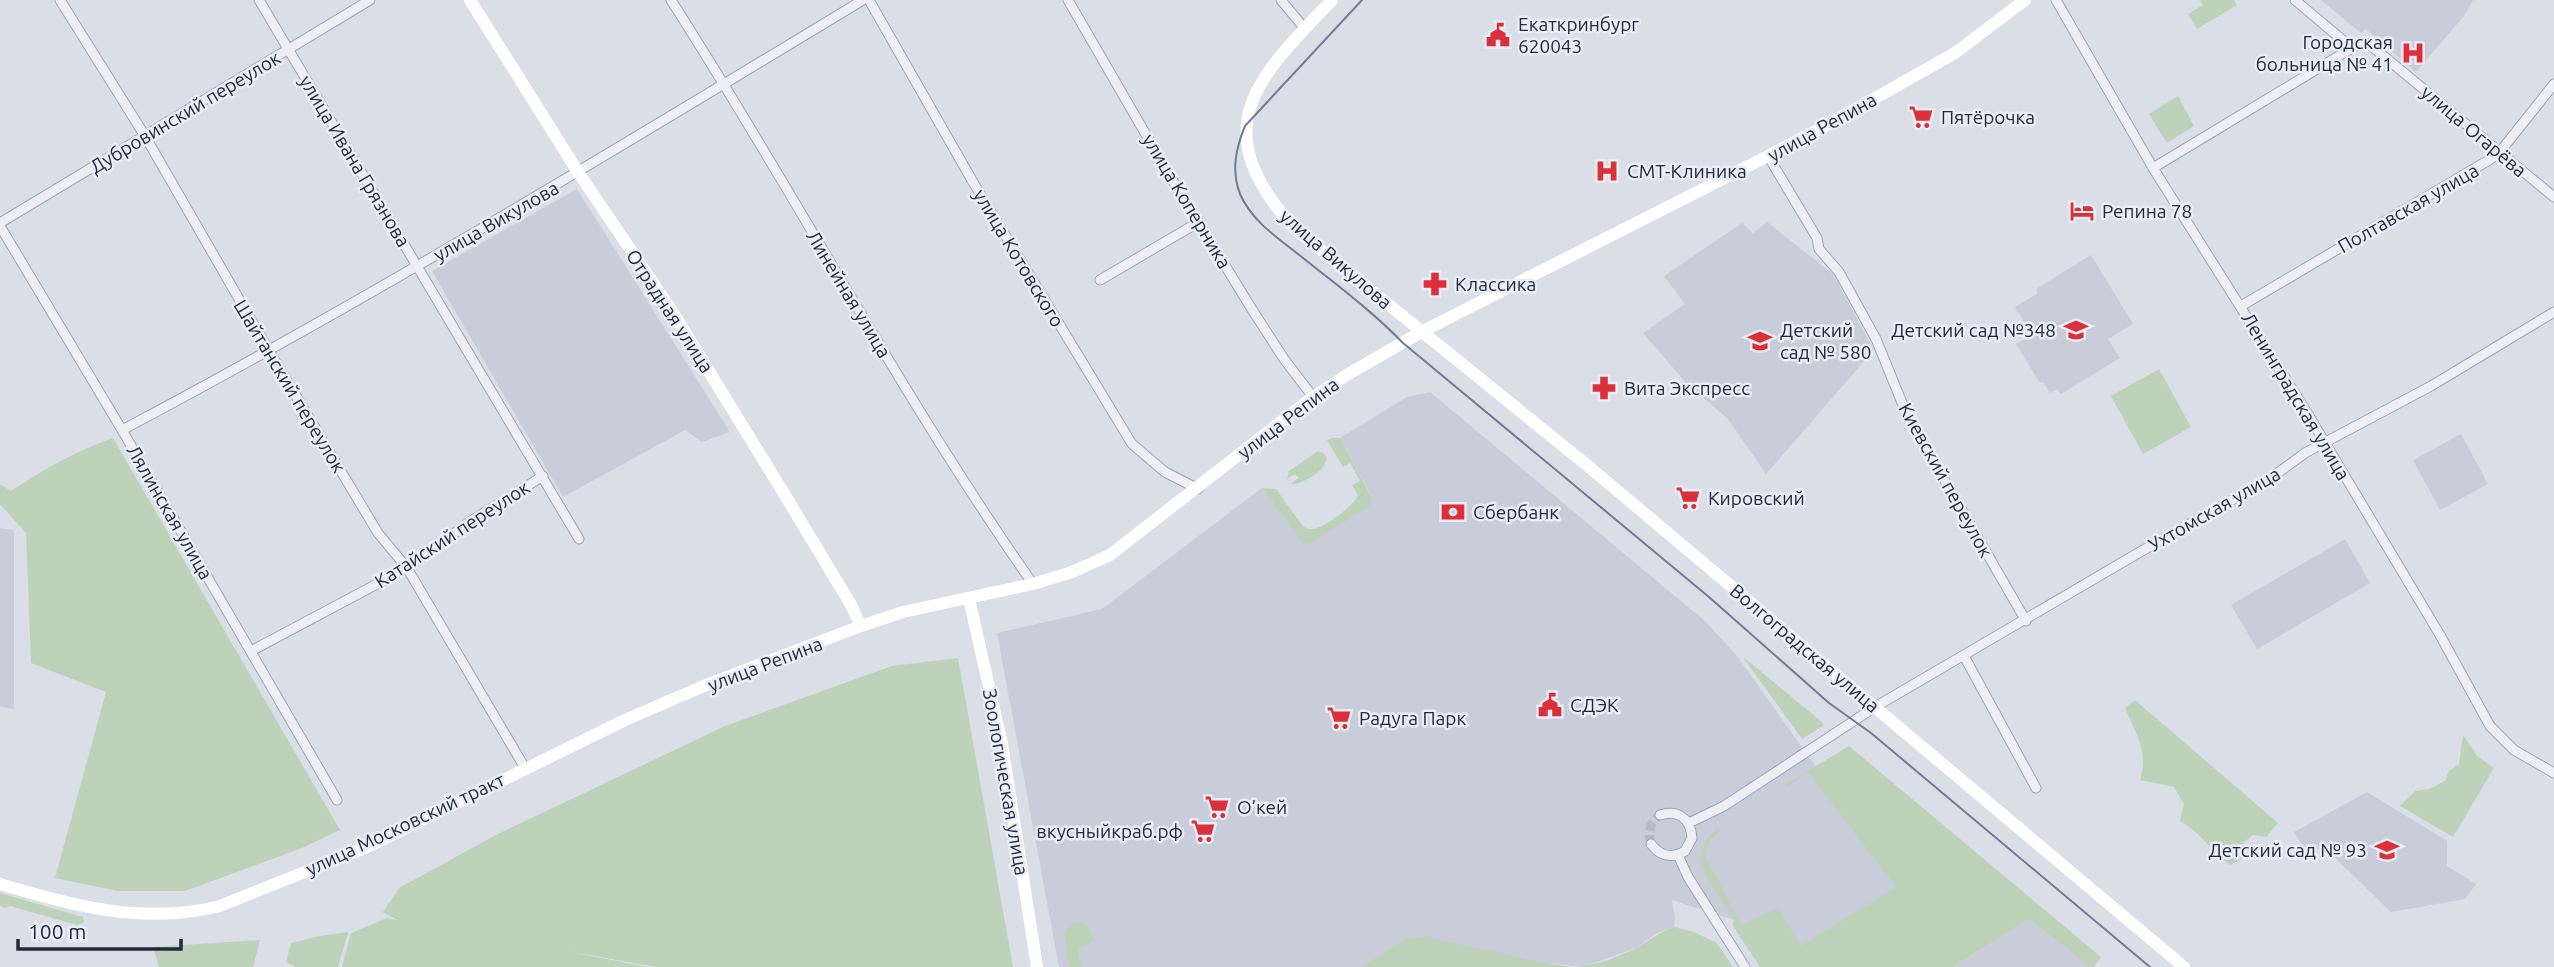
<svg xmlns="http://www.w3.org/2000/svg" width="2554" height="967" font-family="Ubuntu,sans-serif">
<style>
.built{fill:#c8cdd9}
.green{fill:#bed2ba}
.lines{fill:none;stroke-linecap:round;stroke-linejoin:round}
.street-tunnel{stroke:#b5bac5;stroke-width:9;stroke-dasharray:9 4.5;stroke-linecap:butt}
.street-casing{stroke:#9fa4b1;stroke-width:11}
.street{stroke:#edeff5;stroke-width:9}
.secondary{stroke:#fff;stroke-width:12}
.tram{stroke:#727b92;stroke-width:2}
.labels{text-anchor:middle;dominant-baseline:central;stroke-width:5;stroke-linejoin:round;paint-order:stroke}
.poi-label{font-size:19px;fill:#232a3e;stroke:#e9edf5;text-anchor:start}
.street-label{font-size:19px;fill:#232a3e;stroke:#e9edf5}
</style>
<rect width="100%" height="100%" fill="#dadee7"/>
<path class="built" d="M2321,0h152l-9,16 -48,56 -50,-43 -5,4z
M577,189l153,243 -28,10 -17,-12 -122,67 -131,-226z
M1767,222l66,52 41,76 -108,124 -38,-55 -41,-35 -44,-51 42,-29 -21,-28 78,-53 11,10z
M2091,255l42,69 -25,15 12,19 -59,36 -4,-5 -7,4 -7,-11 -3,1 -24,-39 16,-9 -17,-28 23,-14 -2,-4z
M1430,392l275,229 32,35 166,233 -123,78 -46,-47 -62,-20 3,18 -1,9 -17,6 -21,15 -53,19 -43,-5 -134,-23 -46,28h-301l-62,-334 105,-24 160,-121 40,55 68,-38 2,-8 -32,-59 67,-41z
M2461,434l27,50 -48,26 -27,-50z
M0,528l14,2v179l-14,-3z
M2345,539l25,44 -113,66 -26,-44z
M2367,792l80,49v25l29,18 -11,15 -74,13 -67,-65 -17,6 -13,-21z
M2029,919l61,48h-137z"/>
<path class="green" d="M2200,0h34l3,5 -40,24 -9,-15 15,-9z
M2178,96l16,30 -27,17 -18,-29z
M2159,369l32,58 -48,27 -32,-58z
M113,438l227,392 -38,18 -117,43h-68l-62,-13 51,-186 -75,-29 -5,-130 -26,-29v-20l11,7c33,-22 65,-40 102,-53z
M1331,438h9l32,60 -2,8 -62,38 -6,-1 -40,-55 14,1 26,36c4,3 5,4 10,4 11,0 43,-24 46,-34l-6,-10 8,-4 -10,-18 -7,4 -16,-27z
M1318,451l5,2 4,5c-1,13 -25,27 -37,26l9,-6 -4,-4 -8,5 2,-8z
M1742,656l80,66 2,3 -22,14z
M958,658l55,309h-356l-91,-16 81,16h-305l9,-34 36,-15 10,2 -14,-8 16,-24 97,-53 229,-109 167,-60z
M2135,700l143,123 -12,14 -13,-2 -11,9v15l-12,6c-19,-13 -29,-33 -50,-44l4,-17 -10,-17 -34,-7c9,-28 -4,-46 -15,-72z
M2463,735l14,21 17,12 -41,69 -53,-31 15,-15 15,-2 16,-9 2,-8 11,-8z
M1849,746l252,211 -7,10h-4l-61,-48 -76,48h-193l-27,-41 1,-8c-20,-31 -54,-61 -15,-91l1,4 -9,8 -6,17 37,69 36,-17 23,38 95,-59 -88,-115 -22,16 -1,-3z
M0,893l83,24 1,5 -7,3 -67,-19 -4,2 -6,-2z
M1083,922l12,18 -17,10 3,17h-12l-5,-34 8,-10z
M1674,927l20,5 23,11 16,24h-161c20,0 46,-10 64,-19 13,-7 23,-16 38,-21z
M348,932l-10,35h-42l-10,-5 5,-19 28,-7z
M1427,937l113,25 32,5h-212l46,-28z
M260,940l-7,27h-94l-6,-20z"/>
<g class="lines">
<path class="street-tunnel" d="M1651,844c-4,-13 -1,-21 9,-29"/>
<g class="street-casing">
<path id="street" d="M60,0l85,136 124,215 109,182 29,35 118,200
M259,0l320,539
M671,0c124,193 230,396 362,584
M869,0l104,182 159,262 33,28 33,17
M1068,0l102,176 83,135 31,48 29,38
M1281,0l24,29
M2056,0l97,168 156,248 131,219 50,91 24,24 40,23
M2295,0l57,48
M1768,156l49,82 2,11 20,23 37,67 31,76 119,206
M2153,168l199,-120 10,-5 7,1 185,153
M0,223l370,-223
M0,226l122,204 215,370
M1100,280l99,-58
M2241,306l248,-146 10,-7 55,-69
M122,430c253,-134 496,-282 741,-430
M251,651l156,-83 64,-47 72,-45
M1964,656l72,132
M1689,823l35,-17 151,-99 265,-155 131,-74 34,-25 126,-67 123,-74
M1651,844c9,12 20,15 34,7l7,-13c-1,-19 -14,-29 -32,-23
M1678,855l10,22 57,90"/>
</g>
<use href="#street" class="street"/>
<path class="secondary" d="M470,0l108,172 94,139 111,181 67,111 11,23
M1332,0c-78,81 -127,128 -38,228l294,238 596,501
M969,599l33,145 35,223
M0,884c73,22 144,41 220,22l145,-58 260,-128 81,-35 155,-59 42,-14 130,-28 39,-12 38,-17 203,-158 37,-24 73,-42 345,-175 70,-37 117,-66 70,-53"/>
<path class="tram" d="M1362,0l-117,126c-9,22 -14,44 -5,68 13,30 44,48 68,68 33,26 66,51 95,81l306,254 120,106 42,30 279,234"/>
</g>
<defs>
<g id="civic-bare" transform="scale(1.89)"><path d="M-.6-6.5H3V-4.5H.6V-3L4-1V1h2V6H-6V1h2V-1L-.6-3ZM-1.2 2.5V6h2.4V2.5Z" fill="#db2f39" stroke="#e9edf5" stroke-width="2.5" paint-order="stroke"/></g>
<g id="hospital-bare" transform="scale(1.89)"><path d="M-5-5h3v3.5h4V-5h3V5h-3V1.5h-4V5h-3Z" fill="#db2f39" stroke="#e9edf5" stroke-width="2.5" paint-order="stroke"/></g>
<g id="supermarket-bare" transform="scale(1.89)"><path d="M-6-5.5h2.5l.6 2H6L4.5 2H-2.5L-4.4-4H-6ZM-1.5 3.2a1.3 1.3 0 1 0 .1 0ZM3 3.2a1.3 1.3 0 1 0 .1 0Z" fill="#db2f39" stroke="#e9edf5" stroke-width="2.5" paint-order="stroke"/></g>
<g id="hotel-bare" transform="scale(1.89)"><path d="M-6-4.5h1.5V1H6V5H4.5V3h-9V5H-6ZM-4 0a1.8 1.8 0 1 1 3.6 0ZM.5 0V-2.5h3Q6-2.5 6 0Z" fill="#db2f39" stroke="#e9edf5" stroke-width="2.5" paint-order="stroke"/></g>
<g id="pharmacy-bare" transform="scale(1.89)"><path d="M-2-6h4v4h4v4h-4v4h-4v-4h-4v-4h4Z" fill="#db2f39" stroke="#e9edf5" stroke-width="2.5" paint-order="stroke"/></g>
<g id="school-bare" transform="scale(1.89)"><path d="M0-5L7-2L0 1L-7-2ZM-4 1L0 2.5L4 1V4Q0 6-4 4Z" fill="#db2f39" stroke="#e9edf5" stroke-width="2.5" paint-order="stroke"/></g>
<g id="bank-bare" transform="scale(1.89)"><path d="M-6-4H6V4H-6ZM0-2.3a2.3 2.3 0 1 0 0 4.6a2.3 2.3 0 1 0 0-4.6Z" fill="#db2f39" stroke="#e9edf5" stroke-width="2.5" paint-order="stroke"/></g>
</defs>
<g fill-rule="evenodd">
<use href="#civic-bare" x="1498" y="35"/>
<use href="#hospital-bare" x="2413" y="53"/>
<use href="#supermarket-bare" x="1921" y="117"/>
<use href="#hospital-bare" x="1607" y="171"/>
<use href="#hotel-bare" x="2082" y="211"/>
<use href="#pharmacy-bare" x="1435" y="284"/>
<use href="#school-bare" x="2076" y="330"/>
<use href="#school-bare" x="1760" y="341"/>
<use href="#pharmacy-bare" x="1604" y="388"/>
<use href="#supermarket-bare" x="1688" y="498"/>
<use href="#bank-bare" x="1453" y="512"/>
<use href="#civic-bare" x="1550" y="705"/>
<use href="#supermarket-bare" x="1339" y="718"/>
<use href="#supermarket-bare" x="1217" y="807"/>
<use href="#supermarket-bare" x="1203" y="831"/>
<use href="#school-bare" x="2387" y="850"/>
</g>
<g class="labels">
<g class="poi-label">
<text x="1518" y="24">Екаткринбург<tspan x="1518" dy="22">620043</tspan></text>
<text x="2393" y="42" text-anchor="end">Городская<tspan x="2393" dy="22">больница № 41</tspan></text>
<text x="1941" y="117">Пятёрочка</text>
<text x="1627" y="171">СМТ-Клиника</text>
<text x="2102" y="211">Репина 78</text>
<text x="1455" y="284">Классика</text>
<text x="1780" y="330">Детский<tspan x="1780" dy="22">сад № 580</tspan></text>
<text x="2056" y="330" text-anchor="end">Детский сад №348</text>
<text x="1624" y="388">Вита Экспресс</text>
<text x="1708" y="498">Кировский</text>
<text x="1473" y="512">Сбербанк</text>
<text x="1570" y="705">СДЭК</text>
<text x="1359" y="718">Радуга Парк</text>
<text x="1237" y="807">О’кей</text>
<text x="1183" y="831" text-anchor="end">вкусныйкраб.рф</text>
<text x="2367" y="850" text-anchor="end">Детский сад № 93</text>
</g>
<g class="street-label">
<text transform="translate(185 112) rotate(-31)">Дубровинский переулок</text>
<text transform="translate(1822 127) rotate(-29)">улица Репина</text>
<text transform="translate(2474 131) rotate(40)">улица Огарёва</text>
<text transform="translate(355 161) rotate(59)">улица Ивана Грязнова</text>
<text transform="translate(1187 201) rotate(59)">улица Коперника</text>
<text transform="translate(2408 208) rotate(-30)">Полтавская улица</text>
<text transform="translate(496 221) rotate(-30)">улица Викулова</text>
<text transform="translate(1019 258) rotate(59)">улица Котовского</text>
<text transform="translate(1336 259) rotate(41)">улица Викулова</text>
<text transform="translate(849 294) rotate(59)">Линейная улица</text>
<text transform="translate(670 311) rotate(57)">Отрадная улица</text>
<text transform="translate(290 386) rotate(59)">Шайтанский переулок</text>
<text transform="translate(2296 396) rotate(59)">Ленинградская улица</text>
<text transform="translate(1288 418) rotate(-37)">улица Репина</text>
<text transform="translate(1946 480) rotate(61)">Киевский переулок</text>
<text transform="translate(2214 509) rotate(-30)">Ухтомская улица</text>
<text transform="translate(170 512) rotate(60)">Лялинская улица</text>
<text transform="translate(452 534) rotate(-33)">Катайский переулок</text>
<text transform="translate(1805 648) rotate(40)">Волгоградская улица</text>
<text transform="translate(765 664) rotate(-21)">улица Репина</text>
<text transform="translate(1006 782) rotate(80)">Зоологическая улица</text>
<text transform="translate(405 824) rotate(-25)">улица Московский тракт</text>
</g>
</g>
<path d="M18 939v10h163v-10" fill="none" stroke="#232a3e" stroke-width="3.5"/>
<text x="28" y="939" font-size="21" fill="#232a3e" stroke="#e9edf5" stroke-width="5" paint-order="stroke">100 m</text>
</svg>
